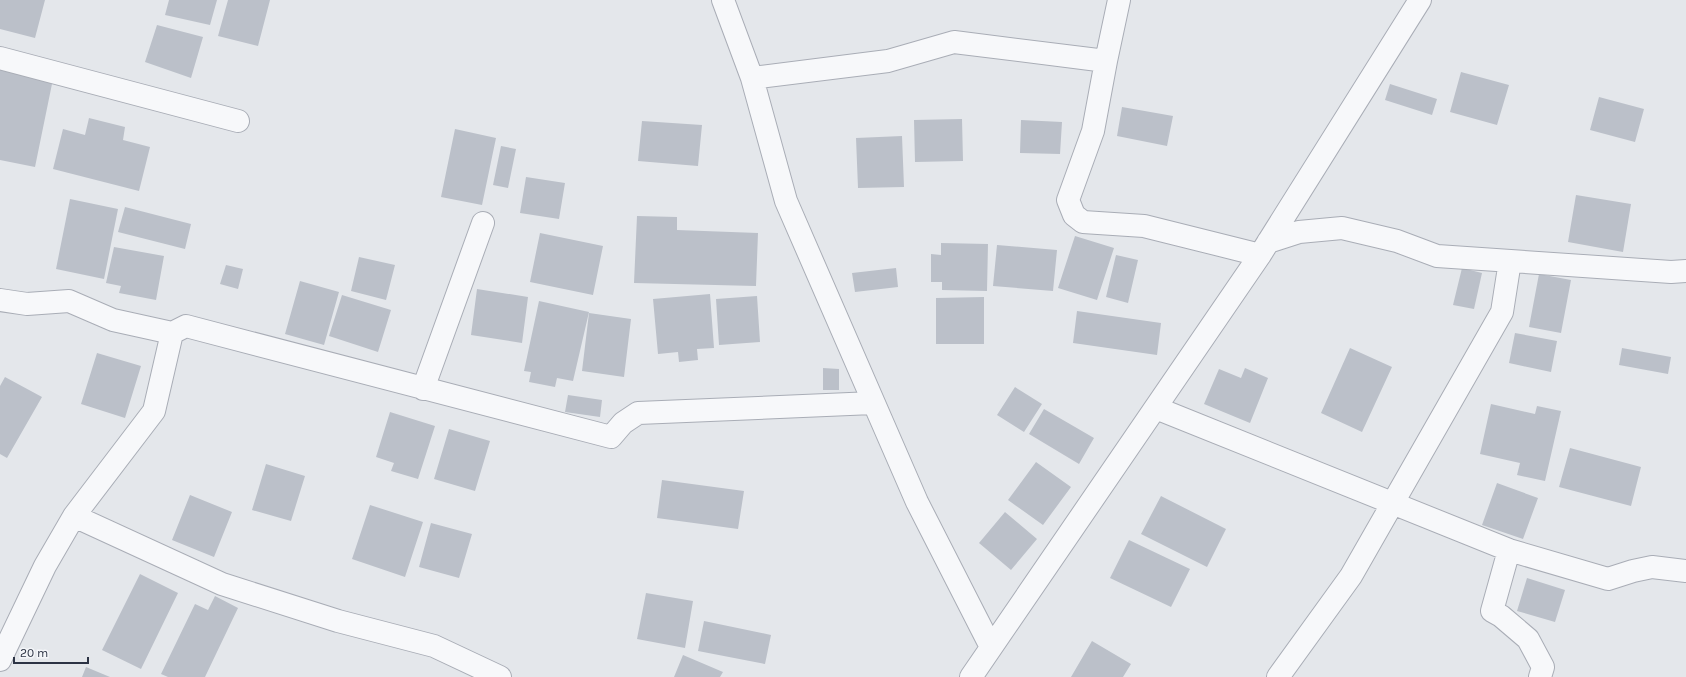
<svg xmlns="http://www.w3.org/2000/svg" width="1686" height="677" font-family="Karla,sans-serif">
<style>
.building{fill:#bbc0c9}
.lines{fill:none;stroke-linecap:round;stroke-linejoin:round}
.minor-casing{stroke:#a9adb6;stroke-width:24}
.minor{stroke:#f7f8fa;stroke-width:22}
</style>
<rect width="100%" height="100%" fill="#e4e7eb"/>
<path class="building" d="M0,0h45l-10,38 -35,-9z
M169,0h48l-7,25 -45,-10z
M228,0h42l-12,46 -40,-10z
M157,25l46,12 -12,41 -46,-16z
M0,68l53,11 -18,88 -35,-7z
M1461,72l48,13 -12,40 -47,-13z
M1390,84l47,15 -5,16 -47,-15z
M1599,97l45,12 -9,33 -45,-12z
M1122,107l51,9 -6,30 -50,-10z
M89,118l36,9 -2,13 27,7 -11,44 -86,-22 10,-40 22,6z
M962,119l1,42 -48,1 -1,-42z
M1021,120l41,2 -2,32 -40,-1z
M642,121l60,4 -4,41 -60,-5z
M455,129l41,9 -14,67 -41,-8z
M902,136l2,51 -46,1 -2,-50z
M501,146l15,3 -8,39 -15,-3z
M526,177l39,6 -6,36 -39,-6z
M1576,195l55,9 -8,48 -55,-10z
M70,199l48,10 -14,70 -48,-10z
M125,207l66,17 -6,25 -67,-17z
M637,216l40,1v13l81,3 -2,53 -122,-3z
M540,233l63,13 -10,49 -63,-13z
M1075,236l39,12 -17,52 -39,-12z
M941,243l47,1 -1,47 -45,-1v-8h-11v-28l10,1z
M997,245l60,5 -4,41 -60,-5z
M114,247l50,9 -8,44 -37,-7 2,-7 -15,-3z
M1116,255l22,5 -10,43 -22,-6z
M359,257l36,8 -9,35 -35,-9z
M226,265l17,4 -5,20 -18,-5z
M896,268l2,19 -43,5 -3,-19z
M1462,268l20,5 -8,36 -21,-4z
M1539,274l32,6 -10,53 -32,-6z
M300,281l39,11 -15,53 -39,-11z
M477,289l51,8 -6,46 -51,-8z
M710,294l4,54 -17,1 1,11 -19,2 -1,-10 -20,2 -5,-55z
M342,295l49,15 -13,42 -49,-16z
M757,296l3,46 -41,3 -3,-46z
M984,297v47h-48v-46z
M539,301l50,11 -16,69 -16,-3 -2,9 -26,-5 2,-10 -7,-1z
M1077,311l84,12 -4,32 -84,-12z
M589,313l42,6 -7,58 -42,-6z
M1515,333l42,8 -6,31 -42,-9z
M1350,348l42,19 -30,65 -41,-19z
M1622,348l49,9 -3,17 -49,-9z
M97,353l44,13 -16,52 -44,-14z
M823,368l16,1v21h-16z
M1245,368l23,10 -18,45 -46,-19 15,-35 22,9z
M5,377l37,20 -35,61 -7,-4v-68z
M1015,387l27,17 -18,28 -27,-17z
M568,395l34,5 -2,17 -35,-5z
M1491,404l44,10 2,-8 24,5 -16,70 -28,-6 3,-12 -40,-9z
M1044,409l50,29 -15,26 -50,-30z
M390,412l45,14 -17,53 -27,-8 3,-8 -18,-6z
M449,429l41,12 -15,50 -41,-12z
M1570,448l71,19 -10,39 -72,-19z
M1036,462l35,25 -28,38 -35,-25z
M266,464l39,12 -14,45 -39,-11z
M662,480l82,11 -6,38 -81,-11z
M1497,483l41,15 -15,41 -41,-14z
M190,495l42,17 -18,45 -42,-17z
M1161,496l65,33 -19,38 -66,-33z
M370,505l53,17 -18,55 -53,-18z
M1005,512l32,27 -26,31 -32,-27z
M431,523l41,11 -13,44 -40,-11z
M1129,540l61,29 -19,38 -61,-29z
M140,574l38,19 -37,76 -39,-19z
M1527,578l38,12 -10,32 -38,-11z
M646,593l47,8 -8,47 -48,-9z
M215,596l23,12 -33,69h-37l-7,-3 34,-70 13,6z
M704,621l67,14 -6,29 -67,-13z
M1092,641l39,23 -8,13h-52z
M683,655l40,17 -3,5h-46z
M86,667l24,10h-28z"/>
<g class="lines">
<g class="minor-casing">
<path id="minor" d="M723,0l29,78 34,123 131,301 74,145
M1119,0l-13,61 -13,70 -25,69 6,15 9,7 61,4 116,29
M0,58l238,63
M752,78l136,-17 66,-19 152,19
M1268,242l31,-10 43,-4 55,13 40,15 234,16 15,-1
M0,300l27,4 42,-3 44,19 59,13 14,-7 425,111 12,-14 15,-10 235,-10
M423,389l60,-166
M1156,408l353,142 99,29 25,-8 19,-4 34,4
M74,516l148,68 116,37 96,25 66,31
M1509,550l-17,61 9,5 27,23 15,28 -3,10
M0,660l45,-94 29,-50 80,-105 18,-78
M971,677l289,-422 160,-255
M1278,677l73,-101 151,-264 8,-51"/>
</g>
<use href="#minor" class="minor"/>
</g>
<path d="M14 657v6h74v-6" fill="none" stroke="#2c3344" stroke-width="2"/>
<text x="20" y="657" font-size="12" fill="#2c3344" stroke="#f4f6f9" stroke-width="3" paint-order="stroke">20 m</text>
</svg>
